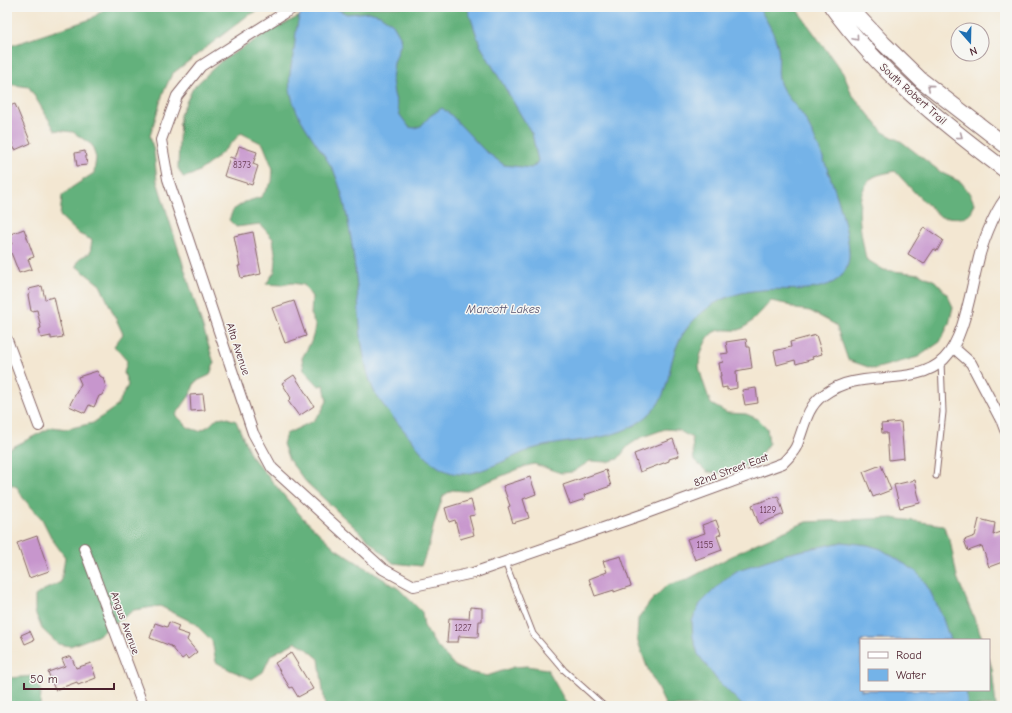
<svg xmlns="http://www.w3.org/2000/svg" width="1012" height="713" font-family="'Comic Neue',sans-serif">
<style>
.forest{fill:#64b17b;stroke:#576853}
.water{fill:#74b3e8;stroke:#5f698a}
.building{fill:#c796cd}
.lines{fill:none;stroke-linecap:round;stroke-linejoin:round}
.service-casing{stroke:#856565;stroke-width:7}
.minor-casing{stroke:#856565;stroke-width:12}
.primary-casing{stroke:#856565;stroke-width:17}
.service{stroke:#fff;stroke-width:5}
.minor{stroke:#fff;stroke-width:10}
.primary{stroke:#fff;stroke-width:15}
.oneway{stroke:#ae9aa0}
.labels{text-anchor:middle;dominant-baseline:central;stroke-width:3;stroke-linejoin:round;paint-order:stroke}
.number-label{font-size:9px;fill:#693d54}
.street-label{font-size:11px;fill:#4a1f2b;stroke:#f6f6f2}
.water-label{font-size:12px;font-style:italic;fill:#59536d;stroke:#f6f6f2}
</style>
<rect width="100%" height="100%" fill="#f6f6f2"/>
<filter id="ink" filterUnits="userSpaceOnUse"><feTurbulence type="fractalNoise" baseFrequency=".025" numOctaves="2"/><feDisplacementMap in="SourceGraphic" scale="8" xChannelSelector="R" yChannelSelector="G"/><feConvolveMatrix kernelMatrix="1 2 1 2 8 2 1 2 1" color-interpolation-filters="sRGB"/></filter>
<filter id="wash" filterUnits="userSpaceOnUse"><feTurbulence type="fractalNoise" baseFrequency=".012" numOctaves="4" result="noise"/><feDisplacementMap in="SourceGraphic" scale="16" xChannelSelector="R" yChannelSelector="G"/><feGaussianBlur stdDeviation="0.9" result="paint"/><feColorMatrix in="noise" values="0 0 0 0 0 0 0 0 0 0 0 0 0 0 0 0 0 1.4 0 .05"/><feComposite in="paint" operator="in"/></filter>
<g filter="url(#wash)">
<rect width="100%" height="100%" fill="#f3e7d2"/>
<path class="forest" d="M107,7h159l-19,9 -75,58 -9,19 -13,43 4,16 3,29 57,182 -4,12 -15,7 -5,13 -14,20 13,13 10,3 10,-5 8,-8 7,-1 12,4 15,35 51,61 34,32 63,40 23,23 2,14 11,18 20,22 13,6 19,4 27,-9 13,-1 20,3 21,37h-243l-6,-47 -13,-11 -10,-6 -25,13 -8,17 -11,7 -22,-9 -14,-8 -4,-21 -18,-18 -34,-17 -26,4 -37,26 -27,10 -12,-2 -16,-15 -7,-17v-16l7,-5 19,-9 4,-25 -13,-18 -10,-20 -19,-21 -6,-11 -10,-4v-33l45,-23 15,2 26,-6 24,-17 11,-21 -4,-12 3,-12 -13,-15 9,-12 -23,-49 -24,-19 4,-8 10,-5 2,-13 -13,-6 -19,-18 2,-20 9,-8 23,-15 2,-15 -4,-13 -19,-13 -18,-2 -26,-43 -22,-3v-37l84,-28z
M317,7h478l50,69 6,17 32,39 19,10 40,31 19,9 9,12 4,9 -3,11 -8,4 -22,-1 -25,-23 -21,-23c-7,2 -19,3 -24,8 -20,18 -9,57 -5,80l18,11 36,4 15,7 12,13 6,13 -4,17 -9,18 -22,15 -44,12 -26,-9 -12,-35 -26,-14 -14,-2 -10,-5 -15,-3c-8,8 -22,26 -32,29 -9,1 -17,-2 -25,2 -8,4 -15,24 -15,33 0,6 9,31 12,39l16,9 19,1 12,5 9,9 2,15 -13,18 -16,7 -18,5 -15,-1 -13,-12 -2,-22 -14,-8 -13,-1 -25,9 -12,8 -10,13 -11,3 -17,-1 -17,11 -12,1 -27,-9 -8,2 -61,25 -13,-1 -9,6 -9,28 -6,25 -7,17 -28,-3 -87,-81 -17,-22 -6,-16 3,-10 27,-13 8,-9 6,-11 -3,-16 -5,1 -15,-16 -2,-12 9,-16 5,-16 -5,-10 1,-19 -8,-12 -12,-2 -10,2 -16,-1 9,-13 1,-12 -3,-20 -13,-15 -24,3 -7,-7 4,-10 12,-8 16,-5 11,-15 1,-13 -10,-25 -22,-11c-13,14 -40,43 -58,44l-5,-9 2,-53 13,-27 28,-27 46,-28z
M892,518l51,7 7,15 7,37 26,63h-122v50h128v-32l3,11 4,37h-330l-19,-39 -10,-28 1,-20 13,-18 16,-16 21,-6 67,-35 51,-22z
M34,676l7,16 -1,14h-33v-24l2,-4z"/>
<path class="water" d="M304,7h28l15,7 22,-2 11,3 13,9 7,12 1,7 -7,20 -2,17 2,14 6,21 9,12 5,1 7,-2 9,-10 12,-8 8,6 34,36 20,15 27,3 4,-3 3,-4 -6,-27 -52,-89 -13,-38h291c8,12 17,27 20,41 2,10 -1,22 1,32 4,15 17,25 25,37 15,25 52,119 44,147 -11,34 -59,23 -86,26 -18,1 -40,7 -54,18 -14,10 -26,24 -32,40 -11,30 -5,51 -35,73 -33,23 -75,17 -112,29 -17,7 -49,24 -66,24 -22,1 -39,-17 -51,-34 -11,-14 -32,-36 -39,-51 -13,-32 -13,-68 -16,-102 -3,-30 -7,-60 -14,-89 -3,-10 -6,-21 -11,-30 -14,-25 -38,-50 -42,-79 -2,-13 2,-26 4,-39 2,-14 2,-31 10,-43z
M842,542l26,3 13,4 33,21 8,8 8,13 12,25 8,24h-89v50h105l2,16h-225l-26,-26 -19,-26 -5,-17 -1,-16 8,-17 25,-25 13,-9 48,-16z"/>
<g id="blocks">
<path class="building" d="M15,104l16,39 -16,7 -8,-19v-24z
M239,146l18,6 -4,12 5,2 -6,19 -28,-9 6,-19 5,2z
M85,151l2,14 -10,1 -2,-13z
M924,227l19,13 -6,11 -3,-2 -10,15 -16,-10z
M24,229l10,28 -6,2 4,10 -13,4 -11,-28 4,-1 -4,-9z
M253,232l8,42 -20,4 -3,-12h2l-6,-30z
M42,286l3,13 9,-2 9,40 -12,2v-3l-10,2 -2,-9 2,-1 -4,-18 -6,1 -3,-16 2,-1 -1,-5z
M294,301l12,35 -21,7 -13,-35z
M816,335l6,19 -10,3 1,2 -17,5 -1,-4 -18,5 -3,-14 17,-4 -1,-5z
M746,339l1,8h2l3,21 -16,3 1,17 -10,2v-3l-5,1 -2,-12h1l-2,-13 4,-1 -2,-8 7,-1 -2,-11z
M97,371l3,5 3,2 3,9 -4,8 -3,1 -5,11 -5,-2 -4,8 -16,-7 12,-22 -3,-7z
M294,375l20,31 -15,10 -11,-15 3,-3 -9,-15z
M756,388l2,15 -13,2 -3,-15z
M203,394l2,16 -14,1 -1,-16z
M901,422l3,36 -15,2 -2,-27h-5l-1,-9z
M673,439l6,17 -10,3v2l-29,11 -6,-18z
M881,465l10,25 -18,7 -10,-25z
M606,470l5,16 -27,9 1,4 -15,5 -7,-19z
M530,477l6,17 -13,5 6,19 -16,5 -5,-16 2,-1 -7,-20z
M915,480l5,23 -20,5 -6,-23z
M778,496l6,18 -25,10 -7,-19z
M471,500l4,15 -6,1 5,19 -14,4 -5,-19 -6,2 -4,-14z
M979,519l16,4 -2,12 8,-3 4,10v19l-16,6 -7,-21 -14,5 -4,-11 11,-4z
M716,520l5,14 -4,2 5,14 -27,10 -8,-21 18,-6 -3,-8z
M37,536l12,35 -20,7 -12,-35z
M621,556l10,30 -17,6v-2l-19,6 -6,-17 18,-7 -4,-11z
M470,607l12,1v13h-3l-1,16 -19,-1 -1,6h-11l2,-24 20,1z
M169,622l10,4 -2,5 12,4 -2,5 10,12 -9,7 -2,-3 -4,3 -11,-13 -21,-8 5,-15 12,4z
M30,631l4,9 -9,4 -4,-9z
M291,653l22,36 -15,8 -6,-10 -2,1 -15,-25z
M71,656l5,12 15,-5 5,15 -18,7 -1,-3 -22,8 -7,-18 17,-6 -3,-7z"/>
</g>
</g>
<g filter="url(#ink)">
<use href="#blocks" fill-opacity="0" stroke="#856565" stroke-width="1"/>
<g class="lines">
<g class="service-casing">
<path id="service" d="M936,476l7,-64 -2,-50
M505,562l28,72 31,36 40,36"/>
</g>
<g class="minor-casing">
<path id="minor" d="M296,7l-12,6 -83,53 -24,30 -16,44 7,39 85,254 19,35 111,101 31,17 59,-13 168,-58 142,-52c5,-5 10,-10 13,-16 8,-18 10,-39 26,-51 8,-6 19,-12 30,-14 28,-7 70,0 92,-23 20,-20 26,-66 33,-93 4,-20 16,-51 28,-67
M7,340l32,86
M954,348l17,15 31,59 3,8
M84,548l59,158"/>
</g>
<g class="primary-casing">
<path id="primary" d="M832,7c47,65 109,115 173,163
M849,7l34,36 38,37 84,65"/>
</g>
<use href="#service" class="service"/>
<use href="#minor" class="minor"/>
<use href="#primary" class="primary"/>
</g>
<defs><path id="oneway-chevron" d="M-2-3.5L2.5 0L-2 3.5" fill="none" stroke-width="1.6" stroke-linecap="round" stroke-linejoin="round"/></defs>
<g class="oneway">
<use href="#oneway-chevron" transform="translate(856 38) rotate(50)"/>
<use href="#oneway-chevron" transform="translate(930 87) rotate(-140)"/>
<use href="#oneway-chevron" transform="translate(960 136) rotate(37)"/>
</g>
</g>
<g class="labels">
<g class="number-label">
<text x="242" y="165">8373</text>
<text x="768" y="510">1129</text>
<text x="705" y="545">1155</text>
<text x="463" y="628">1227</text>
</g>
<g class="street-label">
<text transform="translate(913 94) rotate(42)">South Robert Trail</text>
<text transform="translate(238 349) rotate(72)">Alta Avenue</text>
<text transform="translate(731 470) rotate(-20)">82nd Street East</text>
<text transform="translate(125 623) rotate(70)">Angus Avenue</text>
</g>
<g class="water-label">
<text x="503" y="309">Marcott Lakes</text>
</g>
</g>
<rect width="1012" height="713" fill="none" stroke="#f6f6f2" stroke-width="24"/>
<rect x="860" y="639" width="130" height="52" fill="#f6f6f2" stroke="#b1a0a2"/>
<rect x="868" y="652" width="20" height="6" fill="#ffffff" stroke="#b1a0a2"/>
<text x="896" y="659" font-size="12" fill="#4a1f2b">Road</text>
<rect x="868" y="669" width="20" height="12" fill="#74b3e8" stroke="#b1a0a2"/>
<text x="896" y="679" font-size="12" fill="#4a1f2b">Water</text>
<g transform="translate(970 42) rotate(160)"><circle r="19" fill="#f6f6f2" stroke="#b1a0a2"/>
<path d="M0-3L7 15L0 10L-7 15Z" fill="#1f6fb2"/>
<text y="-6" font-size="11" font-weight="bold" text-anchor="middle" fill="#4a1f2b">N</text>
</g>
<path d="M24 683v6h90v-6" fill="none" stroke="#4a1f2b" stroke-width="2"/>
<text x="30" y="683" font-size="12" fill="#4a1f2b" stroke="#f6f6f2" stroke-width="3" paint-order="stroke">50 m</text>
</svg>
